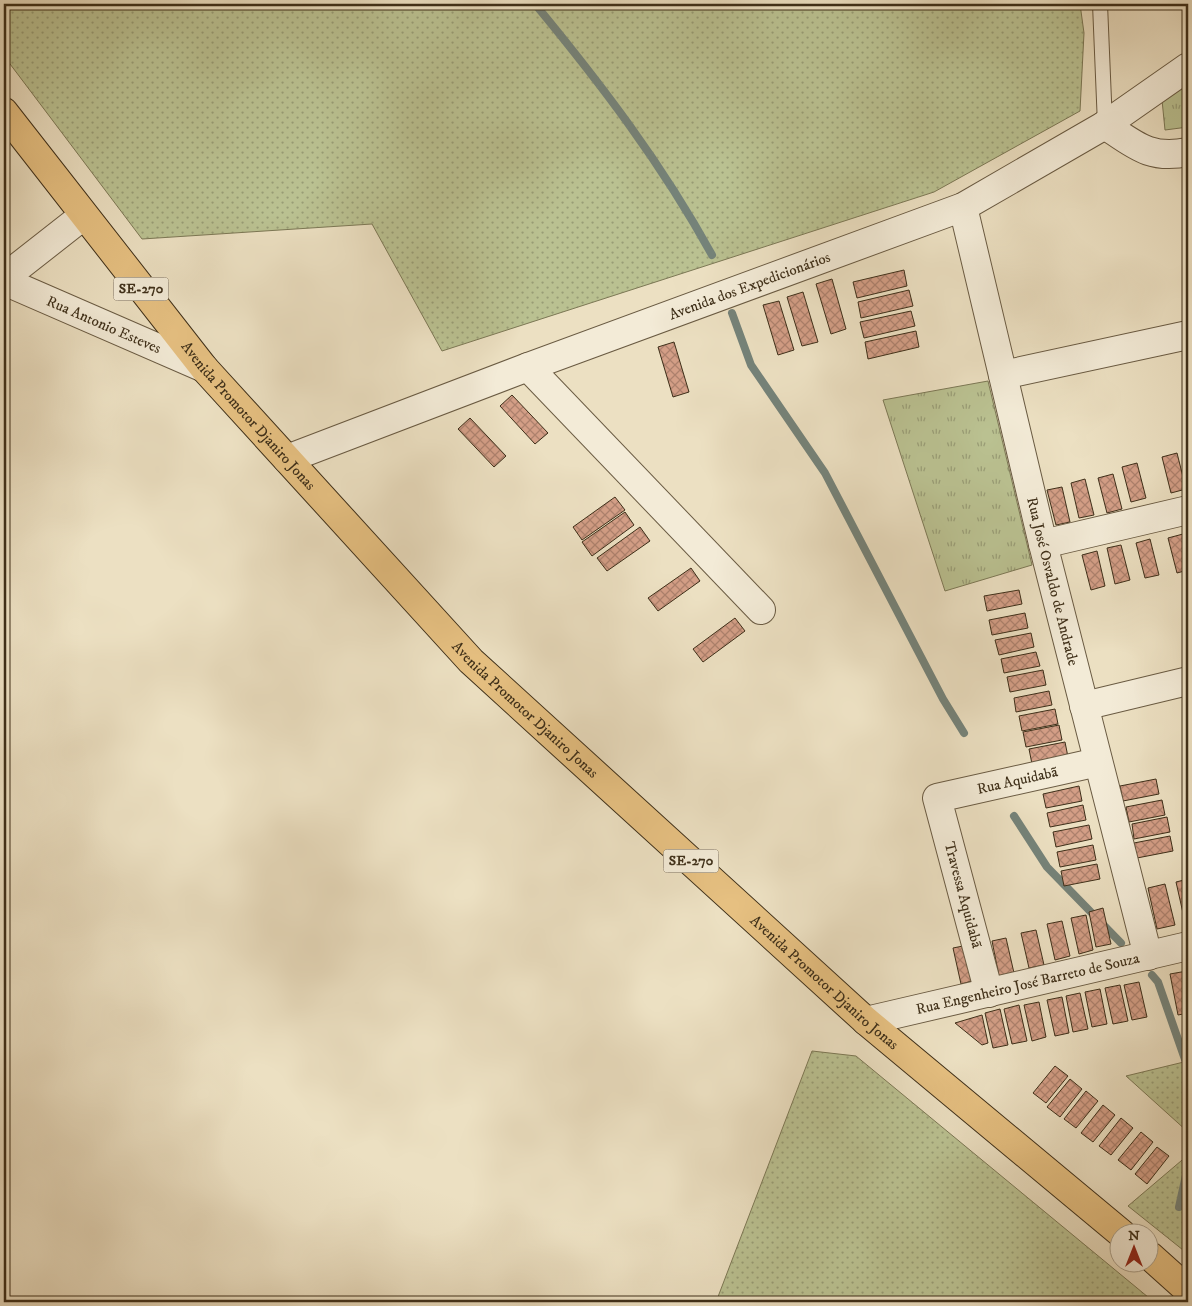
<svg xmlns="http://www.w3.org/2000/svg" width="1192" height="1306" font-family="'IM FELL DW Pica',serif">
<style>
.grass{fill:url(#grass-dots);stroke:#7c7855}
.park{fill:url(#park-tufts);stroke:#7c7855}
.lines{fill:none;stroke-linecap:round;stroke-linejoin:round}
.stream{stroke:#75837a;stroke-width:8}
.building{fill:url(#building-cross-hatch);stroke:#3e2f19}
.service-casing{stroke:#6a5b43;stroke-width:16}
.minor-casing{stroke:#6a5b43;stroke-width:30}
.primary-casing{stroke:#3e2f19;stroke-width:30}
.service{stroke:#f3ebd7;stroke-width:14}
.minor{stroke:#f3ebd7;stroke-width:28}
.primary{stroke:#e6c081;stroke-width:28}
.labels{text-anchor:middle;dominant-baseline:central;stroke-width:4;stroke-linejoin:round;paint-order:stroke}
.shield{fill:#f3ebd7;stroke:#746752;stroke-width:1}
.shield-label{font-size:14px;font-weight:bold;fill:#3e2f19}
.street-label{font-size:15px;fill:#3e2f19;stroke:#f3ebd7}
</style>
<defs>
<pattern id="grass-dots" width="8" height="8" patternUnits="userSpaceOnUse" patternTransform="scale(1.25)"><rect width="8" height="8" fill="#bac191"/><path d="M2 2h.1M6 6h.1" fill="none" stroke="#999d76" stroke-width="1.8" stroke-linecap="round"/></pattern>
<pattern id="park-tufts" width="24" height="20" patternUnits="userSpaceOnUse" patternTransform="scale(1.25)"><rect width="24" height="20" fill="#bac191"/><path d="M3 7l-1-3M5 7V3M7 7l1-3M15 17l-1-3M17 17v-4M19 17l1-3" fill="none" stroke="#999d76"/></pattern>
<pattern id="building-cross-hatch" width="8" height="8" patternUnits="userSpaceOnUse" patternTransform="scale(1.25)"><rect width="8" height="8" fill="#d39e86"/><path d="M0 0l8 8M0 8l8-8" fill="none" stroke="#ad816d"/></pattern>
</defs>
<rect width="100%" height="100%" fill="#ece0c2"/>
<filter id="stains"><feTurbulence type="fractalNoise" baseFrequency=".004" numOctaves="4"/><feColorMatrix values="0 0 0 0 .2 0 0 0 0 .09 0 0 0 0 .02 0 0 0 .5 -.17"/></filter>
<radialGradient id="worn" r=".72"><stop offset=".6" stop-color="#630" stop-opacity="0"/><stop offset="1" stop-color="#630" stop-opacity=".3"/></radialGradient>
<path class="grass" d="M4,4h1076l4,29 -4,78 -146,81 -492,159 -70,-127 -230,15 -138,-183z
M812,1051l44,5 298,246h-438z
M1188,1061v71l-62,-56z
M1188,1155v99l-60,-48z"/>
<path class="park" d="M1188,83v44l-23,3 -3,-30z
M988,381l44,184 -87,26 -62,-191z"/>
<g class="lines">
<path class="stream" d="M535,4c66,80 127,160 177,251
M732,313l19,52 74,108 118,226 21,34
M1014,816l33,51 74,76
M1152,975l6,7 30,86
M1179,1207l9,-41"/>
</g>
<path class="building" d="M904,270l3,16 -50,12 -4,-16z
M832,279l14,50 -15,5 -15,-50z
M909,290l4,16 -52,12 -3,-16z
M803,292l15,50 -16,4 -15,-49z
M779,301l15,49 -16,5 -15,-50z
M911,311l4,15 -51,12 -4,-16z
M916,331l3,16 -51,12 -3,-17z
M674,342l15,50 -16,5 -15,-50z
M512,395l36,38 -13,11 -35,-38z
M470,418l36,38 -12,11 -36,-38z
M1177,453l9,36 -15,4 -9,-36z
M1137,463l9,35 -15,4 -9,-35z
M1113,474l9,35 -15,4 -9,-35z
M1085,479l9,36 -15,3 -8,-35z
M1062,487l8,35 -14,3 -9,-35z
M615,497l10,13 -43,30 -9,-13z
M625,512l9,13 -42,31 -10,-14z
M640,527l10,14 -43,30 -10,-13z
M1183,534l5,23v13l-11,3 -9,-35z
M1150,539l9,36 -14,3 -9,-35z
M1121,545l9,35 -15,4 -8,-36z
M1097,551l8,35 -14,4 -9,-35z
M691,568l9,13 -42,30 -10,-13z
M1019,590l3,14 -35,7 -3,-15z
M1025,613l3,15 -36,7 -3,-15z
M735,618l10,13 -42,31 -10,-13z
M1031,633l3,14 -35,8 -4,-15z
M1036,652l4,14 -36,7 -3,-14z
M1043,670l3,15 -36,7 -3,-15z
M1049,691l3,14 -36,7 -2,-14z
M1055,709l3,15 -36,7 -3,-15z
M1059,725l3,15 -36,7 -3,-15z
M1065,742l3,15 -36,7 -3,-15z
M1156,779l3,15 -36,7 -3,-15z
M1079,786l3,15 -36,7 -3,-14z
M1162,800l3,15 -36,7 -3,-15z
M1083,805l3,15 -36,7 -3,-14z
M1167,817l3,15 -36,7 -2,-15z
M1089,825l3,14 -36,8 -3,-15z
M1170,836l3,15 -36,7 -3,-15z
M1093,845l3,15 -36,7 -3,-15z
M1097,864l3,15 -36,7 -3,-15z
M1188,879v43h-3l-9,-40z
M1165,884l10,41 -18,4 -9,-41z
M1103,908l8,36 -15,3 -7,-35z
M1086,915l7,35 -14,4 -8,-36z
M1062,921l8,35 -15,4 -8,-36z
M1036,930l8,35 -15,3 -8,-35z
M1006,938l8,35 -15,3 -7,-35z
M968,945l8,35 -15,4 -8,-36z
M1187,971l1,42 -10,2 -8,-41z
M1139,982l8,35 -15,3 -8,-35z
M1120,985l8,36 -15,3 -8,-36z
M1100,989l7,35 -15,3 -7,-35z
M1080,993l8,36 -15,3 -7,-36z
M1062,997l7,36 -14,3 -8,-36z
M1039,1002l7,35 -14,4 -8,-36z
M1019,1005l8,36 -15,3 -8,-35z
M1000,1009l8,36 -15,3 -8,-35z
M982,1015l6,28 -6,2 -27,-22z
M1055,1066l13,10 -22,27 -13,-10z
M1070,1079l12,10 -22,28 -13,-10z
M1086,1091l12,10 -22,27 -12,-9z
M1103,1105l12,10 -22,27 -12,-9z
M1121,1118l12,10 -22,27 -12,-9z
M1141,1132l12,10 -22,28 -13,-10z
M1157,1147l12,9 -22,28 -12,-10z"/>
<g class="lines">
<g class="service-casing">
<path id="service" d="M1100,4l5,121"/>
</g>
<g class="minor-casing">
<g id="minor">
<path d="M1105,125c30,20 45,35 83,27"/>
<path id="s1" d="M963,207l80,337 105,412"/>
<path d="M4,278l79,-62"/>
<path id="s2" d="M4,281l200,87"/>
<path d="M528,367l233,243"/>
<path d="M1003,375l185,-40"/>
<path id="s3" d="M287,459l241,-92 435,-160 142,-82 83,-58"/>
<path d="M1043,544l145,-34"/>
<path d="M1084,706l104,-25"/>
<path id="s4" d="M989,993l-52,-195 161,-36"/>
<path id="s5" d="M866,1021l322,-75"/>
</g>
</g>
<g class="primary-casing">
<g id="primary">
<path id="s6" d="M4,112l200,256 267,293 395,360 256,213"/>
<path d="M1150,1256l38,34"/>
</g>
</g>
<use href="#service" class="service"/>
<use href="#minor" class="minor"/>
<use href="#primary" class="primary"/>
</g>
<g class="labels">
<g class="shield">
<rect x="113.5" y="277.5" width="55" height="23" rx="4"/>
<rect x="663.5" y="849.5" width="55" height="23" rx="4"/>
</g>
<g class="shield-label">
<text x="141" y="289">SE-270</text>
<text x="691" y="861">SE-270</text>
</g>
<g class="street-label">
<text stroke="none"><textPath href="#s3" startOffset="494">Avenida dos Expedicionários</textPath></text>
<text stroke="none"><textPath href="#s2" startOffset="109">Rua Antonio Esteves</textPath></text>
<text stroke="none"><textPath href="#s6" startOffset="390">Avenida Promotor Djaniro Jonas</textPath></text>
<text stroke="none"><textPath href="#s1" startOffset="385">Rua José Osvaldo de Andrade</textPath></text>
<text stroke="none"><textPath href="#s6" startOffset="794">Avenida Promotor Djaniro Jonas</textPath></text>
<text stroke="none"><textPath href="#s4" startOffset="284">Rua Aquidabã</textPath></text>
<text transform="translate(963 895) rotate(75)">Travessa Aquidabã</text>
<text stroke="none"><textPath href="#s6" startOffset="1199">Avenida Promotor Djaniro Jonas</textPath></text>
<text stroke="none"><textPath href="#s5" startOffset="166">Rua Engenheiro José Barreto de Souza</textPath></text>
</g>
</g>
<rect width="1192" height="1306" fill="none" stroke="#ece0c2" stroke-width="20"/>
<rect x="5" y="5" width="1182" height="1296" fill="none" stroke="#3e2f19" stroke-width="2.5"/>
<rect x="10" y="10" width="1172" height="1286" fill="none" stroke="#3e2f19"/>
<g transform="translate(1134 1248)"><circle r="24" fill="#f3ebd7" stroke="#aba08b"/>
<path d="M0-4L9 19L0 12L-9 19Z" fill="#8f2418"/>
<text y="-8" font-size="14" font-weight="bold" text-anchor="middle" fill="#3e2f19">N</text>
</g>
<rect width="100%" height="100%" filter="url(#stains)"/>
<rect width="100%" height="100%" fill="url(#worn)"/>
</svg>
